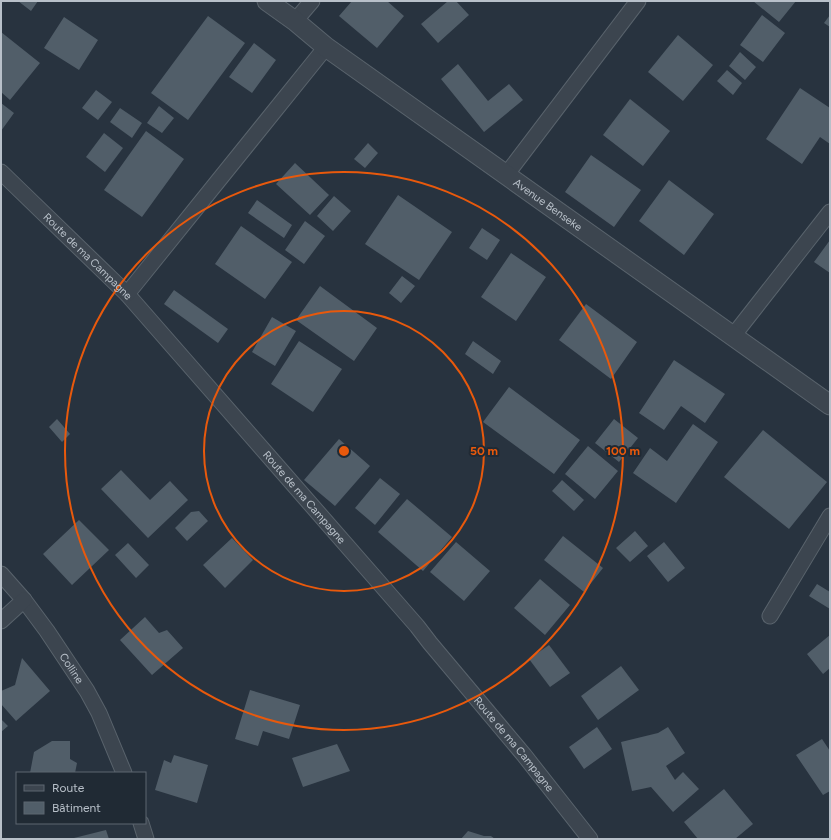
<svg xmlns="http://www.w3.org/2000/svg" width="831" height="840" font-family="Figtree,sans-serif">
<style>
.building{fill:#515e69}
.lines{fill:none;stroke-linecap:round;stroke-linejoin:round}
.minor-casing{stroke:#59636c;stroke-width:17}
.tertiary-casing{stroke:#59636c;stroke-width:21}
.minor{stroke:#3c454f;stroke-width:15}
.tertiary{stroke:#3c454f;stroke-width:19}
.ring{fill:none;stroke:#e8590c;stroke-width:2}
.labels{text-anchor:middle;dominant-baseline:central;stroke-width:4;stroke-linejoin:round;paint-order:stroke}
.street-label{font-size:11px;fill:#b8c0c9;stroke:#202a34}
.centre{fill:#e8590c;stroke:#202a34;stroke-width:2}
.ring-label{font-size:12px;text-anchor:middle;font-weight:bold;fill:#e8590c;stroke:#202a34;stroke-width:4;stroke-linejoin:round;paint-order:stroke}
</style>
<rect width="100%" height="100%" fill="#28333f"/>
<path class="building" d="M18,1h20l-7,10z
M352,1h35l17,15 -27,32 -38,-32z
M448,1h8l13,14 -31,28 -17,-19z
M753,1h43l-17,21z
M762,15l23,18 -22,29 -23,-17z
M830,15v12l-6,-4z
M208,16l37,27 -57,77 -37,-27z
M64,17l34,23 -19,30 -35,-22z
M1,32l39,31 -30,37 -9,-8z
M678,35l35,30 -30,36 -35,-29z
M254,43l22,17 -24,33 -23,-16z
M740,52l16,15 -11,13 -16,-14z
M458,64l30,37 21,-17 14,16 -39,32 -43,-53z
M727,70l15,13 -9,12 -16,-14z
M800,88l30,20v36l-10,-7 -18,27 -36,-25z
M96,90l16,12 -14,18 -16,-12z
M630,99l40,32 -27,35 -40,-31z
M1,103l13,10 -13,18z
M159,106l15,12 -12,15 -15,-10z
M120,108l22,15 -10,15 -22,-16z
M146,131l38,28 -42,58 -38,-27z
M104,133l19,15 -18,24 -19,-15z
M368,143l10,10 -13,15 -11,-9z
M591,155l50,35 -27,37 -49,-35z
M295,163l34,32 -19,20 -34,-31z
M669,180l45,34 -30,41 -45,-34z
M398,195l54,37 -33,48 -54,-36z
M334,196l17,15 -18,20 -16,-15z
M257,200l35,25 -8,13 -36,-25z
M305,221l20,15 -21,28 -19,-14z
M241,226l51,36 -27,37 -50,-35z
M482,228l18,12 -13,20 -18,-12z
M830,240v33l-16,-11z
M511,253l35,24 -30,44 -35,-24z
M402,276l13,10 -14,17 -12,-10z
M320,286l57,42 -23,33 -58,-41z
M174,290l54,39 -10,14 -54,-39z
M586,304l51,38 -26,37 -52,-39z
M272,317l24,14 -21,35 -23,-14z
M299,341l43,28 -29,43 -42,-28z
M473,341l28,20 -8,13 -28,-20z
M674,360l51,34 -20,29 -24,-17 -17,24 -25,-17z
M509,387l71,53 -26,34 -71,-52z
M57,419l13,15 -8,8 -13,-15z
M614,419l24,19 -19,24 -24,-19z
M693,424l25,18 -42,61 -43,-30 17,-25 17,13z
M763,430l64,52 -38,47 -65,-52z
M339,439l31,27 -35,40 -31,-26z
M588,446l30,25 -23,28 -30,-25z
M121,470l29,30 20,-19 18,19 -40,38 -47,-49z
M380,478l20,16 -25,31 -20,-17z
M562,480l22,20 -10,11 -22,-20z
M407,499l45,38 -29,34 -45,-39z
M199,511l9,10 -21,20 -12,-13 16,-16z
M79,520l30,30 -37,35 -29,-31z
M635,531l13,15 -18,16 -14,-14z
M563,536l40,32 -19,24 -40,-32z
M232,538l21,22 -28,28 -22,-23z
M456,542l34,29 -26,30 -34,-29z
M664,542l21,26 -17,14 -21,-26z
M128,543l21,22 -13,13 -21,-23z
M540,579l30,26 -25,30 -31,-27z
M817,584l13,8v17l-21,-13z
M145,617l14,16 8,-3 16,18 -31,27 -32,-35z
M830,635v33l-7,6 -16,-20z
M549,645l21,28 -20,14 -21,-28z
M22,658l28,33 -34,30 -15,-17v-13l14,-6z
M621,666l18,24 -41,30 -17,-24z
M250,690l50,15 -11,34 -26,-8 -5,15 -23,-7z
M1,719l7,7 -7,6z
M597,727l15,22 -28,20 -15,-22z
M668,727l17,26 -19,13 9,14 8,-8 16,17 -26,23 -22,-25 -19,4 -11,-49 37,-9z
M822,739l8,12v40l-7,4 -27,-40z
M52,741h18v18l7,4 -2,10h-45l4,-21z
M337,744l13,27 -47,16 -11,-29z
M174,755l34,10 -11,38 -42,-13 9,-30 7,3z
M724,789l29,35 -18,15h-37l-14,-17z
M106,830l3,9h-35v-1z
M468,831l16,5h7l4,3h-34z"/>
<g class="lines">
<g class="minor-casing">
<g id="minor">
<path d="M295,21l17,-20"/>
<path id="s1" d="M1,172l126,122 290,332 13,17 94,112 66,84"/>
<path d="M506,175l132,-174"/>
<path d="M127,294l199,-247"/>
<path d="M733,336l97,-124"/>
<path id="s2" d="M1,574l23,26 23,31 40,60 12,22 25,60"/>
<path d="M770,616l60,-100"/>
<path d="M1,621l23,-21"/>
<path d="M141,823l5,16"/>
</g>
</g>
<g class="tertiary-casing">
<g id="tertiary">
<path id="s3" d="M267,1l28,20 31,26 504,358"/>
</g>
</g>
<use href="#minor" class="minor"/>
<use href="#tertiary" class="tertiary"/>
</g>
<g class="ring">
<circle cx="344" cy="451" r="140"/>
<circle cx="344" cy="451" r="279"/>
</g>
<g class="labels">
<g class="street-label">
<text stroke="none"><textPath href="#s3" startOffset="347">Avenue Benseke</textPath></text>
<text stroke="none"><textPath href="#s1" startOffset="121">Route de ma Campagne</textPath></text>
<text stroke="none"><textPath href="#s1" startOffset="445">Route de ma Campagne</textPath></text>
<text stroke="none"><textPath href="#s2" startOffset="118">Colline</textPath></text>
<text stroke="none"><textPath href="#s1" startOffset="769">Route de ma Campagne</textPath></text>
</g>
</g>
<circle cx="344" cy="451" r="6" class="centre"/>
<g class="ring-label">
<text x="484" y="455">50 m</text>
<text x="623" y="455">100 m</text>
</g>
<rect width="831" height="840" fill="none" stroke="#b8c0c9" stroke-width="4"/>
<rect x="16" y="772" width="130" height="52" fill="#202a34" stroke="#5d6670"/>
<rect x="24" y="785" width="20" height="6" fill="#3c454f" stroke="#5d6670"/>
<text x="52" y="792" font-size="12" fill="#b8c0c9">Route</text>
<rect x="24" y="802" width="20" height="12" fill="#515e69" stroke="#5d6670"/>
<text x="52" y="812" font-size="12" fill="#b8c0c9">Bâtiment</text>
</svg>
